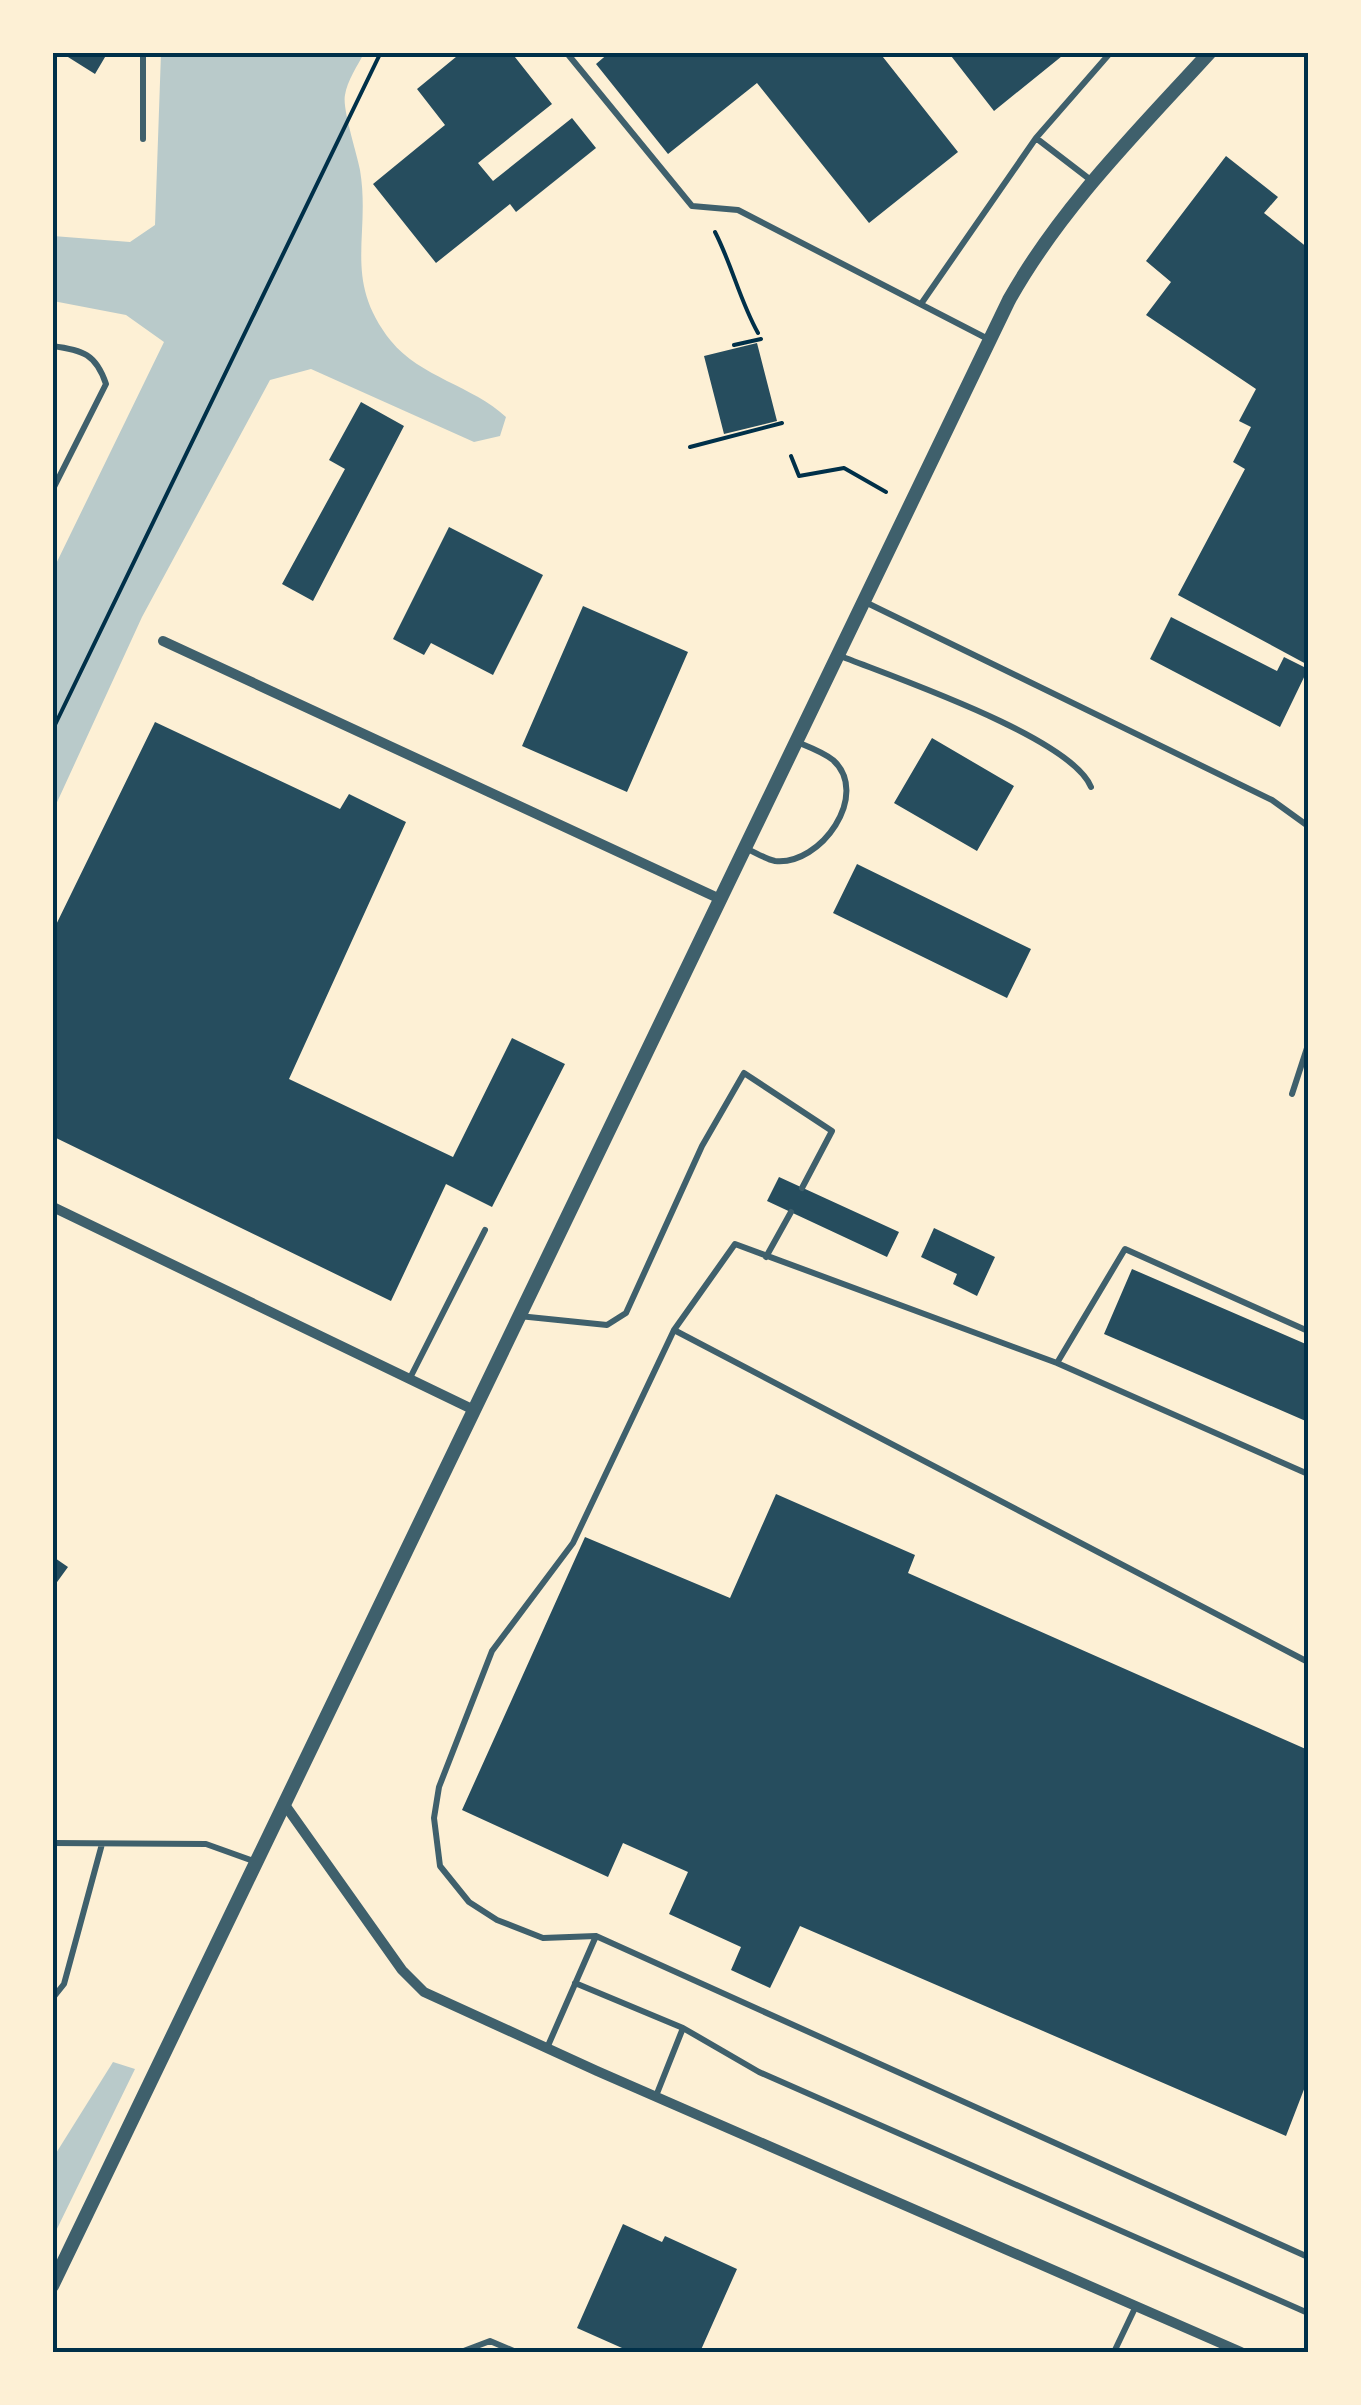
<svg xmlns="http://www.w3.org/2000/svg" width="1361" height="2405" font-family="Lato,sans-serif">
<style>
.green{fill:#b9caca}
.building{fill:#264d5e}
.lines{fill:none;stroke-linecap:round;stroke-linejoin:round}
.path{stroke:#003049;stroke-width:4}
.service{stroke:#3f606c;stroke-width:6}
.minor{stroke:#3f606c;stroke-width:10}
.tertiary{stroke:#3f606c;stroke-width:14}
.neatline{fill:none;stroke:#003049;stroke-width:4}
</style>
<rect width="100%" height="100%" fill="#fdf0d5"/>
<path class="green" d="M161,53h203c-6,12 -17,28 -19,42 -3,14 12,58 15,75 11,67 -18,109 31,171 29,36 82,45 115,76l-6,19 -26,6 -163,-73 -41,11 -128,237 -89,194v-241l111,-228 -38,-27 -73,-14v-65l77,6 25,-17z
M113,2062l22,7 -82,168v-79z"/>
<path class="building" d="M60,52h48l-13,22z
M462,52h49l41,52 -74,59 15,18 79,-63 24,30 -80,64 -6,-8 -74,59 -63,-79 72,-59 -28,-36z
M610,52h269l79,100 -89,71 -112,-140 -89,71 -72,-90z
M948,52h119l-73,59z
M1226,156l52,41 -14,16 44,35v417l-130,-70 67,-126 -12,-7 18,-35 -12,-6 17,-32 -110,-74 25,-33 -25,-21z
M757,343l20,78 -53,13 -20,-78z
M361,402l43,24 -91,175 -31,-17 63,-115 -16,-9z
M449,527l94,48 -50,100 -62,-32 -7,12 -31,-16z
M583,606l105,46 -61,140 -105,-46z
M1171,617l106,54 7,-14 24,12 -28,58 -130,-68z
M155,722l185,87 9,-15 57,28 -117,257 164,78 59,-119 53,26 -73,143 -46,-23 -55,117 -339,-165v-203z
M932,738l82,48 -37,65 -83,-48z
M857,864l174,85 -24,49 -174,-85z
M779,1177l120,55 -12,25 -120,-56z
M934,1228l61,29 -18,39 -24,-12 4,-10 -36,-17z
M1132,1269l176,76v77l-204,-88z
M776,1494l139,61 -7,18 400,177v329l-22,57 -486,-210 -30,62 -39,-18 10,-23 -72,-33 19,-42 -65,-29 -15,34 -146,-67 123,-273 145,61z
M52,1556l16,11 -16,22z
M623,2224l39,18 3,-6 72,33 -37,83h-69l-54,-24z"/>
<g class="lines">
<path class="path" d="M715,232c17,33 25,69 43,101
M734,345l27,-6
M690,447l92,-24
M791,456l8,20 45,-8 42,24
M52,731l329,-679"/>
<path class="service" d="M143,52v87
M566,52l126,154 46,4 250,129
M1036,138l56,43
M921,304l115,-166 75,-86
M52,346c31,4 44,8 54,38l-54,107
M863,601l409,199 36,26
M838,655c52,21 233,82 253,132
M745,848c10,4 20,11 30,13 46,5 96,-67 58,-101 -10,-8 -24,-13 -36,-18
M1292,1094l16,-49
M766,1257l25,-45
M519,1316l88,9 19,-12 76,-167 42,-73 88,58 -30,57
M674,1330l634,332
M1057,1363l68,-114 183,82
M410,1378l75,-148
M1308,1474l-251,-111 -322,-119 -61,86 -101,213 -81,108 -53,136 -5,31 6,48 29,36 28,18 46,18 53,-2 712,321
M52,1843l154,1 50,18
M575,1983l108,45 -27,68
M52,1999l12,-15 38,-140
M683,2028l76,44 549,241
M547,2048l49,-112
M461,2352l29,-11 26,11
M1114,2352l22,-46"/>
<path class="minor" d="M163,641l557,258
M55,1208l419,202
M285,1805l117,165 22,22 173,79 644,281"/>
<path class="tertiary" d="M52,2286l957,-1986c52,-93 129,-169 201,-248"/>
</g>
<rect width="1361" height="2405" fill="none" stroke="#fdf0d5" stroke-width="110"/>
<rect x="55" y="55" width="1251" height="2295" class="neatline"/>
</svg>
